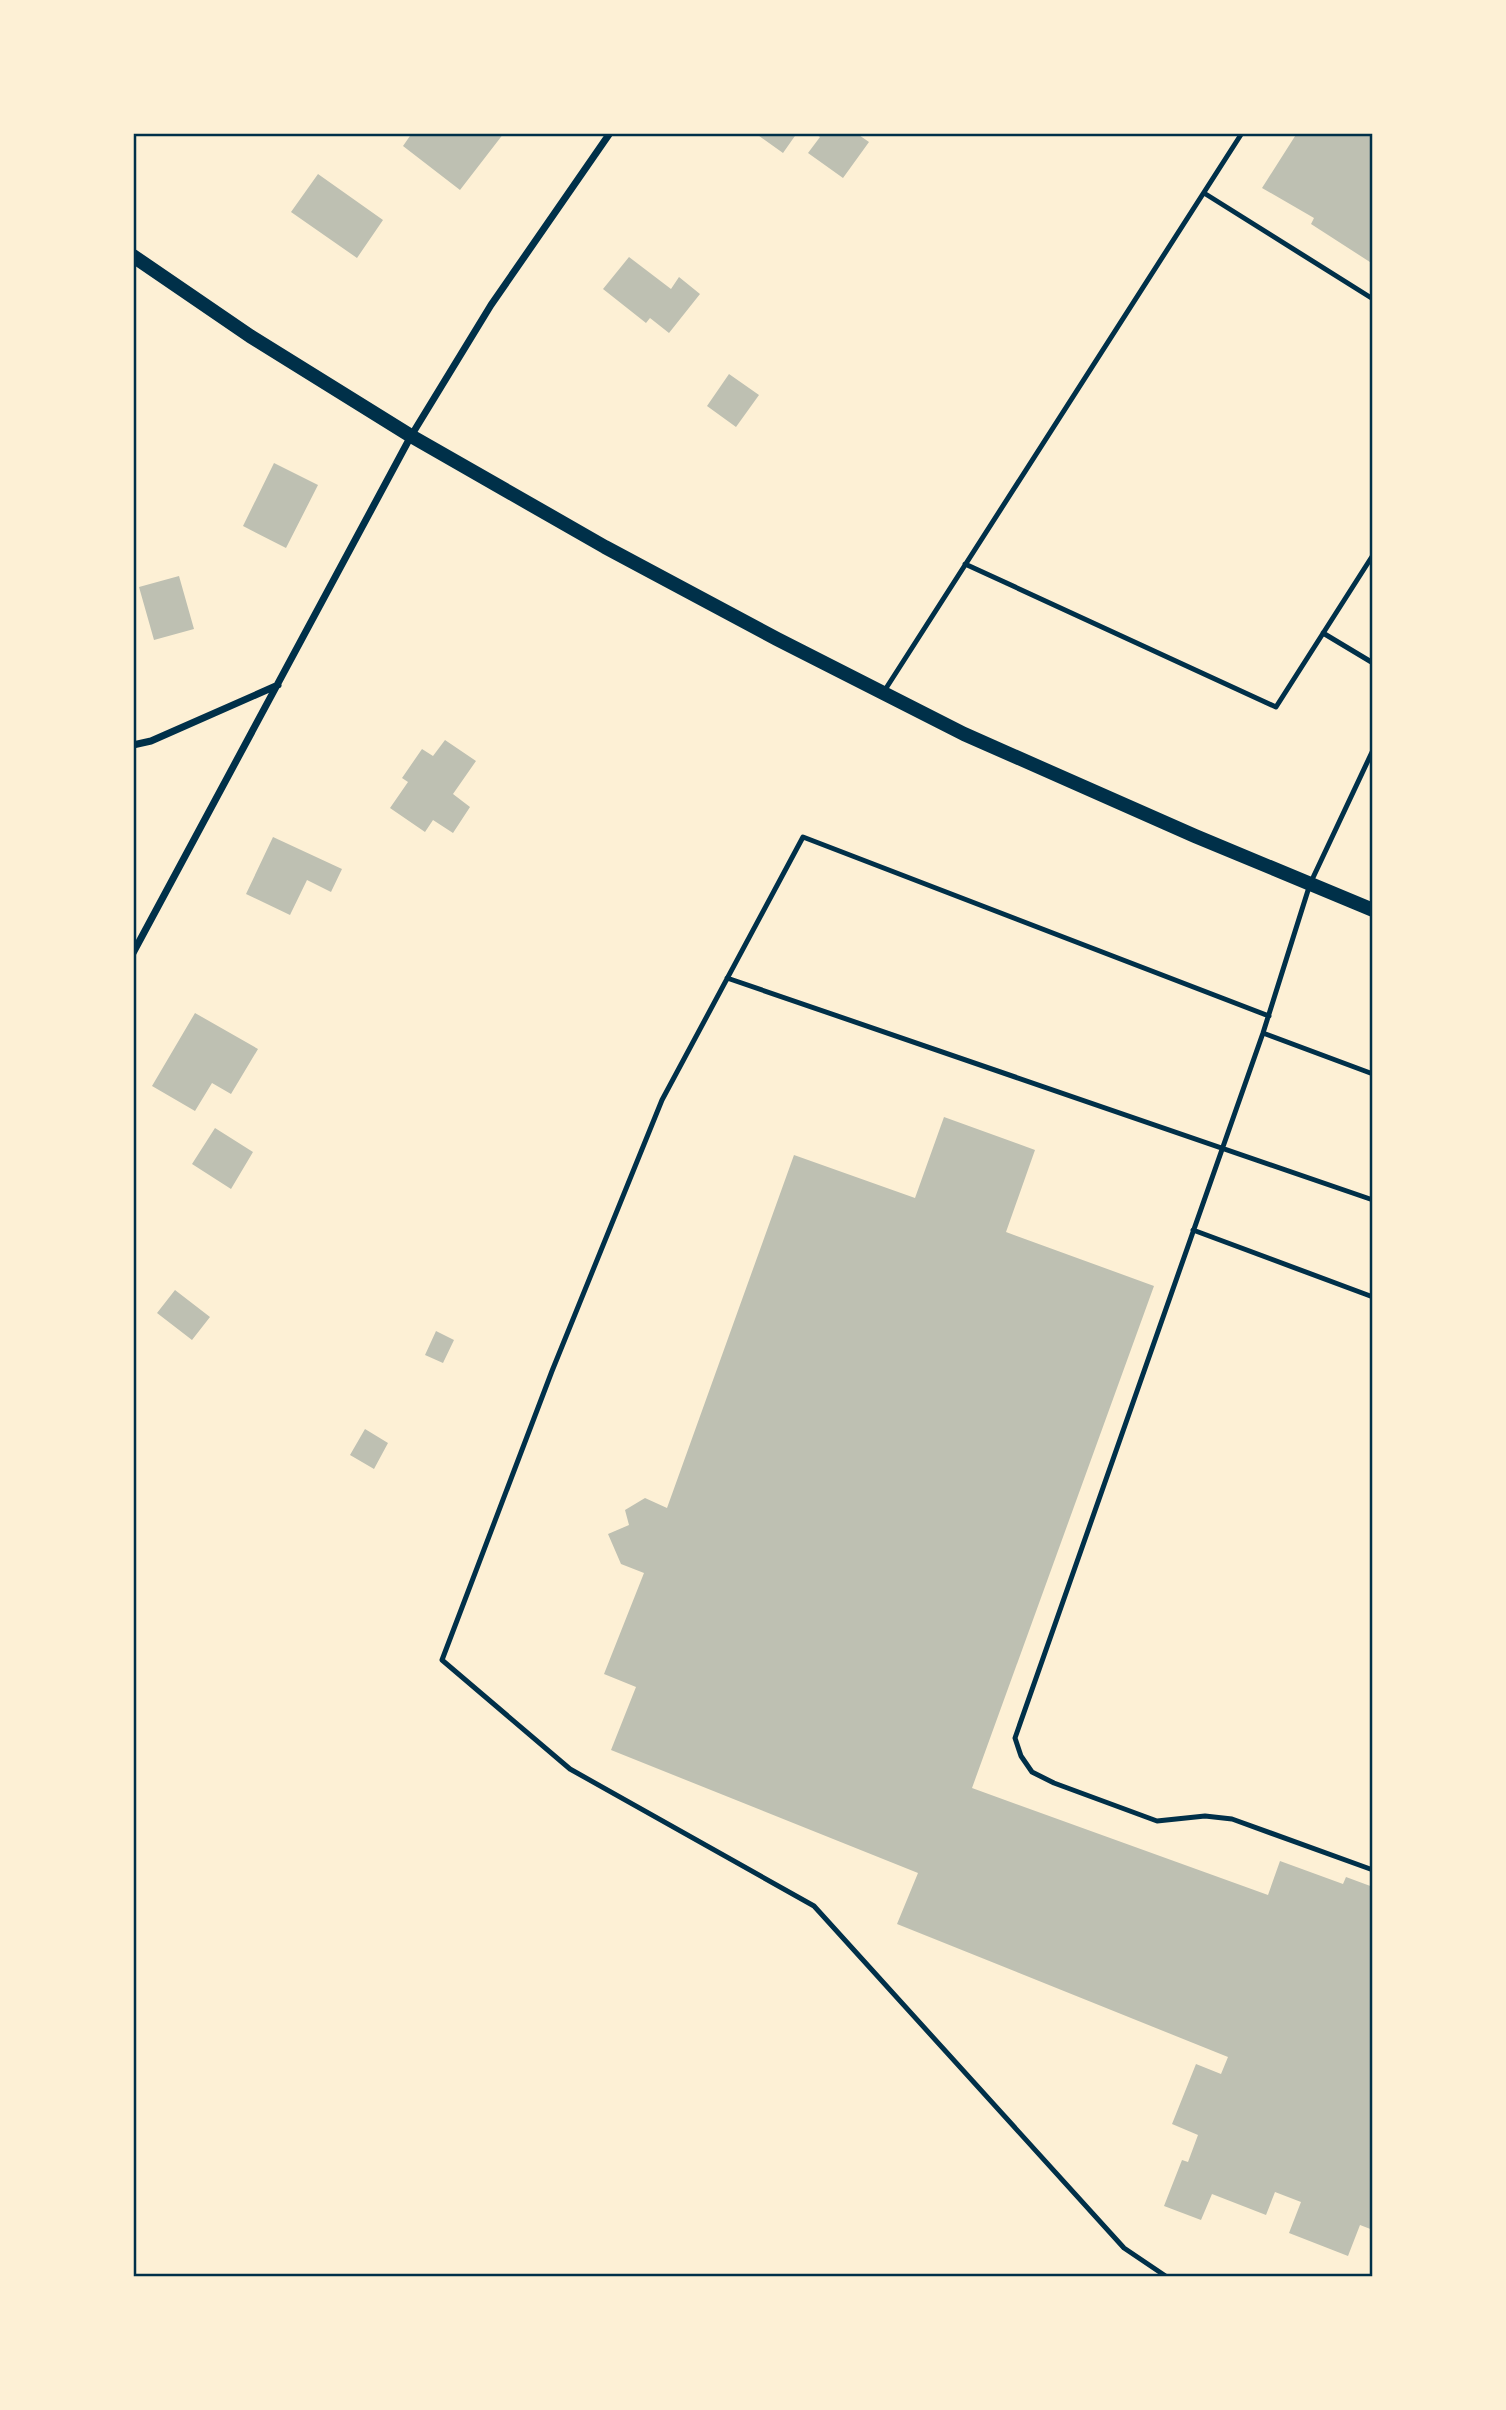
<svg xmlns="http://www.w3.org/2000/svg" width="1506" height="2410" font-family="Inter,sans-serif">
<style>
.building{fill:#bec0b2}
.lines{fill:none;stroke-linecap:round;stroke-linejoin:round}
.service{stroke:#003049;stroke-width:5}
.minor{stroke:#003049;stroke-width:7}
.secondary{stroke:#003049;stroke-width:14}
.neatline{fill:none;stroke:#003049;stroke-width:2.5}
</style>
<rect width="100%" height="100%" fill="#fdf0d5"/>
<path class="building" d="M412,133l35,1 57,-1 -44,57 -57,-44z
M755,133h42l-14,20z
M814,133h42l13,9 -26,36 -35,-25 12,-16z
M1297,133h76v131l-62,-40 3,-6 -52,-30z
M318,174l65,46 -26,38 -66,-46z
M629,257l42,32 8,-12 21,17 -31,39 -19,-15 -4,5 -43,-34z
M729,374l30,21 -23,32 -29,-21z
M274,463l44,22 -32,63 -43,-22z
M179,576l15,53 -40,11 -15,-53z
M445,740l31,21 -23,33 17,13 -17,26 -20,-13 -8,12 -35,-24 18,-26 -6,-4 20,-29 11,7z
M273,837l69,32 -11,23 -24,-12 -17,35 -44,-21z
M195,1013l63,36 -27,45 -19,-11 -17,28 -43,-25z
M944,1117l91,33 -29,82 148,54 -182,502 296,107 12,-34 63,23 3,-7 27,10v343l-13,-5 -12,31 -59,-23 12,-31 -26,-10 -9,23 -54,-21 -11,26 -37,-14 18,-46 6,2 10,-27 -26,-11 24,-60 25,10 7,-17 -331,-133 21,-51 -307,-123 25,-63 -32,-13 40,-101 -23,-9 -13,-30 21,-9 -4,-15 20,-12 22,10 127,-353 121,43z
M215,1128l38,24 -22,37 -39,-25z
M175,1290l35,27 -18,23 -35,-27z
M436,1331l18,9 -11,23 -18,-8z
M365,1429l23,14 -14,26 -24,-14z"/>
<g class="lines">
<path class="service" d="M1204,193l169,106
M965,564l311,143 97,-152
M1323,633l50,30
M883,693l359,-560
M1373,750l-63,134 -47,149 -248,705 6,18 11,16 22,11 103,38 48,-5 27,3 141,51
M727,978l646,222
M1263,1033l110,41
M1193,1230l180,67
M1167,2277l-43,-29 -310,-342 -244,-137 -128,-109 110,-289 110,-271 141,-263 466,179"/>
<path class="minor" d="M133,745l18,-4 127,-56
M133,953l278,-517 80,-131 119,-172"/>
<path class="secondary" d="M133,256l117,80 161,100 194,111 172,92 187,95 231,102 178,74"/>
</g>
<rect width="1506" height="2410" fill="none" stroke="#fdf0d5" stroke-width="270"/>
<rect x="135" y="135" width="1236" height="2140" class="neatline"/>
</svg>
